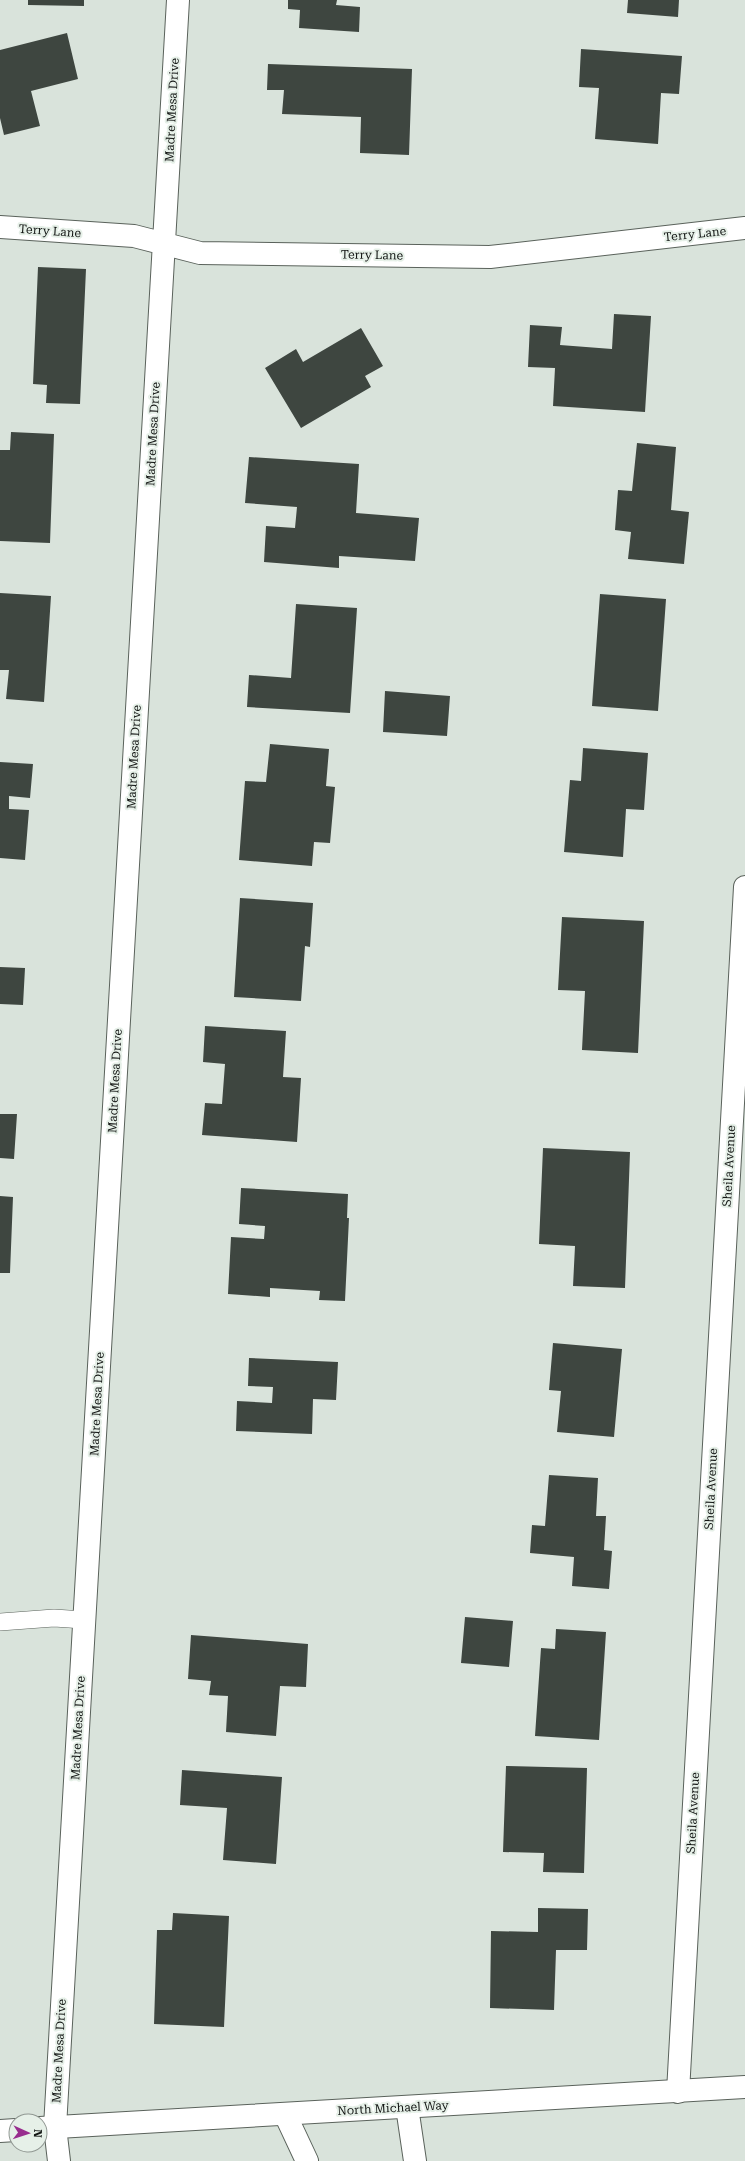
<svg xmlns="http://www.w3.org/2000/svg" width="745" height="2161" font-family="'Roboto Serif',serif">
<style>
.building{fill:#3e4640}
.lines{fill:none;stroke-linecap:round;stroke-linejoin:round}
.service-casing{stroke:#5a625b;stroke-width:18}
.minor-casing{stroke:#5a625b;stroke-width:24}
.tertiary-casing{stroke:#5a625b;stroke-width:24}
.service{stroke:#fff;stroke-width:17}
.minor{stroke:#fff;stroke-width:22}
.tertiary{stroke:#fff;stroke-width:22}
.labels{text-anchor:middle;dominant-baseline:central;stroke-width:4;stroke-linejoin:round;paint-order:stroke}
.street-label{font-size:12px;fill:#121513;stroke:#e6f0e8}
</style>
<rect width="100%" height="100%" fill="#d9e3db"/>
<path class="building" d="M28,0h56v6l-56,-1z
M288,0h49l-1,5 24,2 -1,25 -60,-4 1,-18 -12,-1z
M628,0h51l-1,17 -51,-4z
M67,33l11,46 -47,12 9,35 -36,9 -4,-17v-68z
M581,49l101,7 -3,38 -18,-1 -3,51 -63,-5 4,-51 -20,-1z
M268,64l144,5 -3,86 -49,-2 1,-36 -79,-3 2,-24h-17z
M38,267l48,2 -6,135 -34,-1 1,-18 -14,-1z
M614,314l37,2 -6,96 -92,-6 2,-38 -27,-1 2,-42 32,2 -2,18 52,4z
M361,328l22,38 -18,10 6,11 -70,41 -36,-60 31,-19 7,13z
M11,432l43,2 -4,109 -50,-2v-91h10z
M637,443l39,4 -5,63 18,2 -5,52 -56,-5 3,-27 -16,-2 3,-40 14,1z
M249,457l110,7 -3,49 63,5 -4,43 -76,-5v12l-75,-6 2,-36 29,2 2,-21 -52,-4z
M0,593l51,3 -7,106 -38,-3 3,-29h-9z
M600,594l66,5 -8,112 -66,-5z
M296,604l61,4 -7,105 -103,-6 2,-32 42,3z
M385,691l65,5 -3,40 -64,-4z
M270,744l59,5 -3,37 9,1 -5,56 -16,-1 -2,24 -73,-6 6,-79 21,1z
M583,748l65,5 -4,57 -18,-1 -3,48 -59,-5 6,-72 11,1z
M0,762l33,2 -3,34 -21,-2v13l20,1 -4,50 -25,-2z
M240,898l73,5 -3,44 -5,-1 -4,55 -67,-4z
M562,917l82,4 -6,132 -56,-3 3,-59 -27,-1z
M0,967l25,1 -2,37 -23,-1z
M205,1026l81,5 -3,46 18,1 -4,64 -95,-7 3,-32 17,1 3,-40 -22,-2z
M0,1114h17l-3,45 -14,-1z
M543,1148l87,4 -5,136 -52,-2 2,-40 -36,-2z
M241,1188l107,6 -1,24h2l-4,83 -26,-1 1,-9 -50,-3v9l-42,-3 3,-57 33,2 1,-13 -26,-2z
M0,1196l13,1 -3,76h-10z
M553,1343l69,6 -8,88 -57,-5 4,-41 -12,-1z
M249,1358l89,4 -2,38 -23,-1 -1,35 -76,-3 1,-30 35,2 1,-16 -25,-1z
M549,1475l49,3 -2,38h10l-2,34 8,1 -3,38 -37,-3 2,-29 -44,-4 2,-28 13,1z
M465,1617l48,4 -4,46 -48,-4z
M556,1629l50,3 -7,108 -64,-4 6,-88 14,1z
M191,1635l117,9 -2,43 -26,-1 -4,50 -50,-4 2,-36 -19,-1 2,-14 -23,-2z
M506,1766l81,2 -3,105 -41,-1 1,-19 -41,-1z
M182,1770l100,7 -6,87 -53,-4 4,-52 -47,-3z
M538,1908l50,1 -1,41h-31l-2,60 -64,-2 1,-77 47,1z
M173,1913l56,3 -5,111 -70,-3 3,-94h15z"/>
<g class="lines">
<g class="service-casing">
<path id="service" d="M0,1622l54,-4 30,2"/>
</g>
<g class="minor-casing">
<path id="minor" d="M0,227l134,9 66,17 290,4 255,-29
M678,2092l67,-1205
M407,2107l8,54
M285,2114l22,47
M55,2127l123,-2127"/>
</g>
<g class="tertiary-casing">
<path id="tertiary" d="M55,2127l4,34
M40,2128l705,-41
M0,2131l16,-1"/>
</g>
<use href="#service" class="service"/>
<use href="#minor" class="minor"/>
<use href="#tertiary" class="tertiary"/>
</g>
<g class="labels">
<g class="street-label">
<text transform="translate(172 110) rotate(-87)">Madre Mesa Drive</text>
<text transform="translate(50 231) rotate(4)">Terry Lane</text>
<text transform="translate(695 234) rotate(-6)">Terry Lane</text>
<text transform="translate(372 255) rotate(1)">Terry Lane</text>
<text transform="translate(153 434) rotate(-87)">Madre Mesa Drive</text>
<text transform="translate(134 757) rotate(-87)">Madre Mesa Drive</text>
<text transform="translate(115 1081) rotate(-87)">Madre Mesa Drive</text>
<text transform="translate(729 1166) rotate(-87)">Sheila Avenue</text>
<text transform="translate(97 1404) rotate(-87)">Madre Mesa Drive</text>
<text transform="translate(711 1489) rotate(-87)">Sheila Avenue</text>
<text transform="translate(78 1728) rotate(-87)">Madre Mesa Drive</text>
<text transform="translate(693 1813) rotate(-87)">Sheila Avenue</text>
<text transform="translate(59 2051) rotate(-87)">Madre Mesa Drive</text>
<text transform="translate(393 2108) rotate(-3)">North Michael Way</text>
</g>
</g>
<g transform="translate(28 2133) rotate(93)"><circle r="19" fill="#e6f0e8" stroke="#919893"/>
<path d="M0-3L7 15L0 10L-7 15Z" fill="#982d8e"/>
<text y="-6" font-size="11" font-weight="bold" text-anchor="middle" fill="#121513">N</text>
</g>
</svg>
